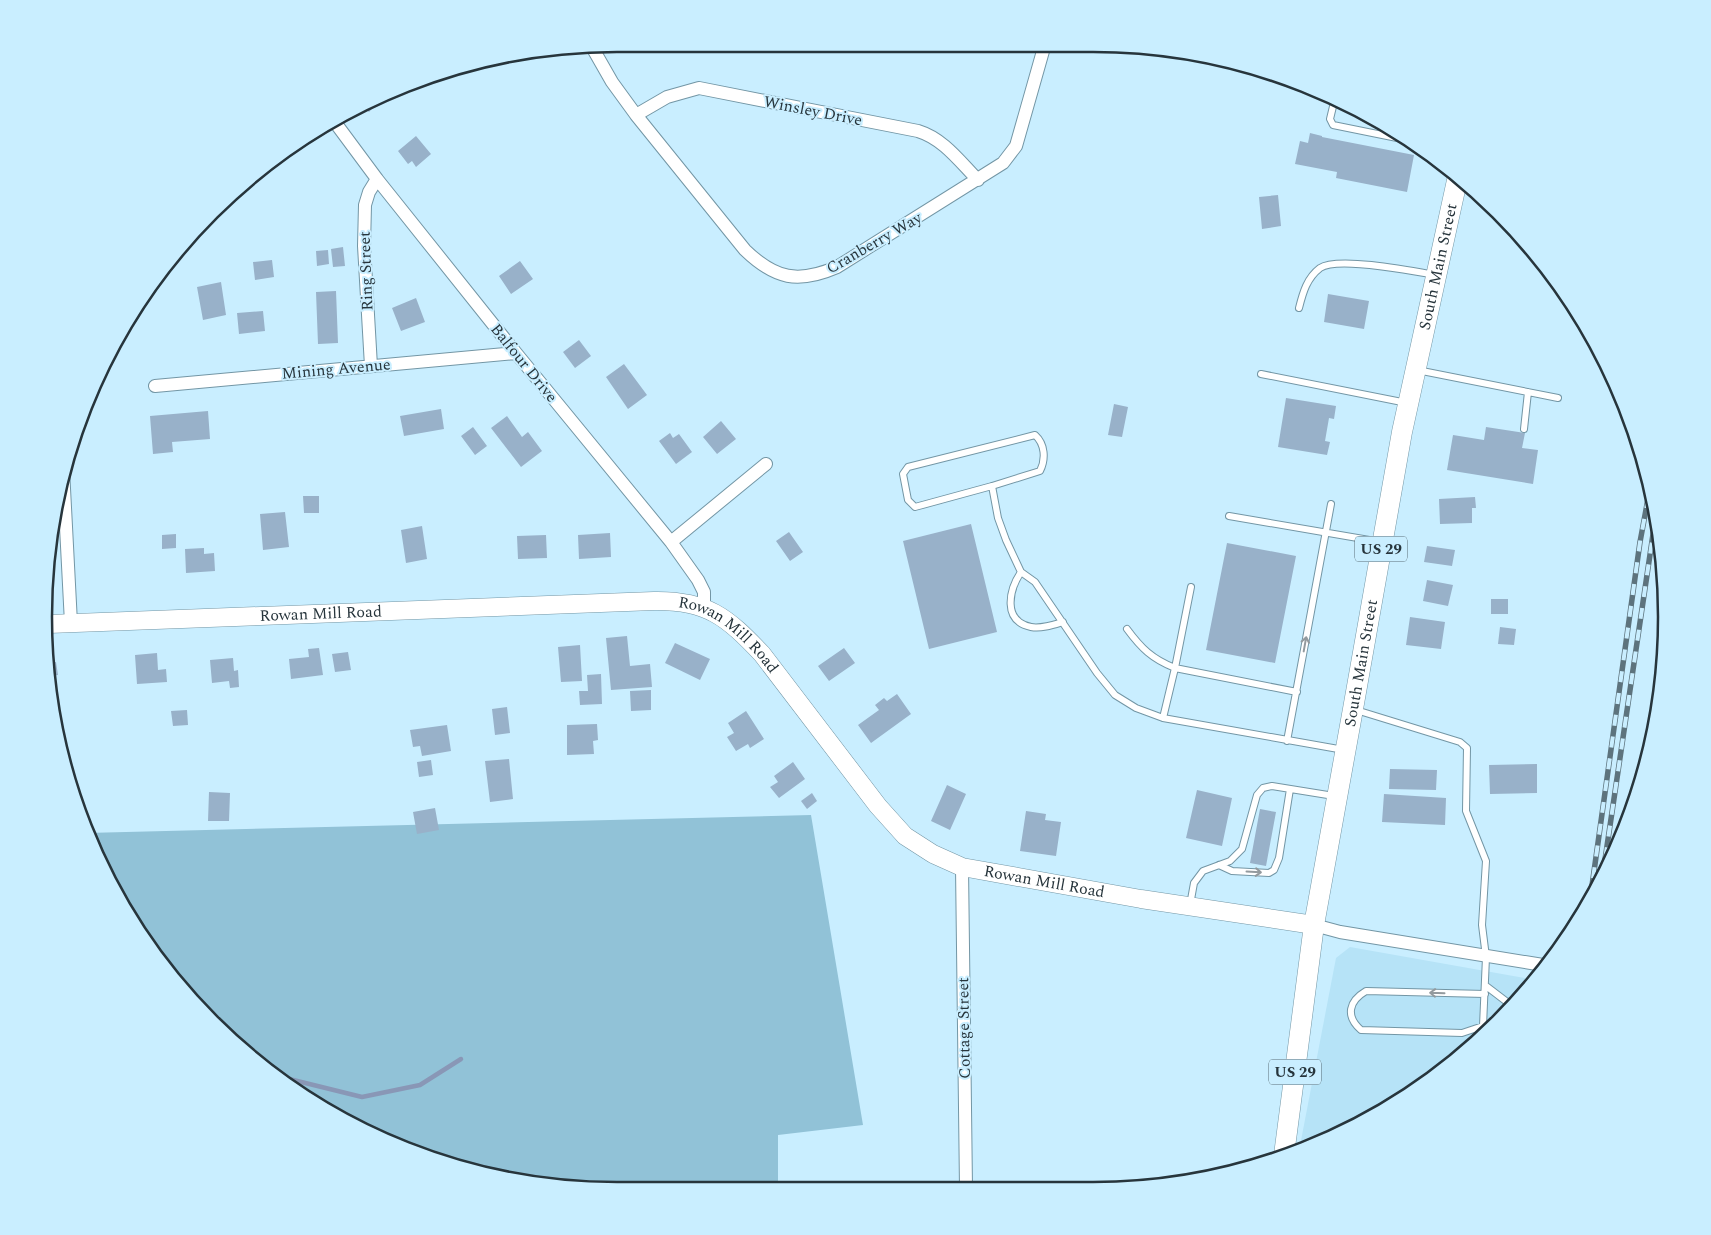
<svg xmlns="http://www.w3.org/2000/svg" width="1711" height="1235" font-family="Spectral,serif">
<style>
.built{fill:#b6e3f7}
.forest{fill:#91c2d7}
.lines{fill:none;stroke-linecap:round;stroke-linejoin:round}
.stream{stroke:#8997b6;stroke-width:4.5}
.building{fill:#98b1c9}
.lane-casing{stroke:#7396a5;stroke-width:8}
.street-casing{stroke:#7396a5;stroke-width:14}
.secondary-casing{stroke:#7396a5;stroke-width:19}
.primary-casing{stroke:#7396a5;stroke-width:21}
.lane{stroke:#fff;stroke-width:6}
.street{stroke:#fff;stroke-width:12}
.secondary{stroke:#fff;stroke-width:18}
.primary{stroke:#fff;stroke-width:20}
.rail-casing{stroke:#5d737d;stroke-width:5.5}
.rail{stroke:#c9eeff;stroke-width:4;stroke-dasharray:11;stroke-linecap:butt}
.oneway{stroke:#939a9e}
.labels{text-anchor:middle;dominant-baseline:central;stroke-width:4;stroke-linejoin:round;paint-order:stroke}
.shield{fill:#c9eeff;stroke:#586c76;stroke-width:1}
.shield-label{font-size:15px;font-weight:bold;fill:#27353c}
.street-label{font-size:16px;fill:#27353c;stroke:#c9eeff}
.rim{fill:none;stroke:#27353c;stroke-width:2.5}
</style>
<rect width="100%" height="100%" fill="#c9eeff"/>
<path class="built" d="M1350,947l186,33 -64,69 -91,65 -68,33 -14,4 37,-193z"/>
<path class="forest" d="M811,815l52,310 -85,10v54l-198,1 -111,-18 -105,-40 -96,-59 -82,-77 -65,-91 -35,-72z"/>
<g class="lines">
<path class="stream" d="M273,1075l89,22 58,-12 41,-26"/>
</g>
<path class="building" d="M385,95l-16,17 -6,-6z
M1310,133l12,3v1l92,18 -7,37 -71,-14 1,-6 -42,-8 5,-23 8,2z
M416,136l15,18 -15,13 -4,-6 -4,3 -10,-13z
M1278,195l3,31 -19,3 -3,-32z
M343,247l2,19 -12,1 -2,-18z
M328,250l1,14 -12,2 -1,-15z
M272,260l2,17 -19,3 -2,-18z
M520,261l13,18 -22,15 -12,-18z
M221,282l5,33 -23,5 -6,-33z
M336,291l2,52 -20,1 -2,-52z
M1328,294l41,7 -5,28 -40,-7z
M416,298l9,24 -24,9 -9,-23z
M263,311l2,20 -26,3 -2,-21z
M579,340l12,16 -16,12 -12,-16z
M624,364l23,31 -19,14 -22,-32z
M1286,398l50,8 -2,13 -5,-1 -4,23 5,1 -3,13 -49,-8z
M1114,404l14,3 -6,30 -14,-2z
M441,409l3,20 -40,7 -4,-20z
M208,411l2,28 -38,3 1,10 -20,2 -3,-38z
M507,416l15,21 6,-5 14,19 -21,16 -30,-39z
M721,421l15,18 -19,15 -14,-17z
M473,427l14,19 -12,9 -14,-19z
M1486,427l39,6 -3,15 16,2 -5,34 -86,-14 6,-35 31,5z
M670,433l3,5 6,-4 13,18 -16,12 -17,-23z
M303,496h16v17h-15z
M1475,497l1,11h-4v15l-32,1 -1,-25z
M285,512l4,35 -26,3 -3,-36z
M971,524l26,108 -68,17 -26,-108z
M422,526l5,33 -21,4 -5,-33z
M789,532l14,20 -13,9 -14,-20z
M610,533l1,24 -32,2 -1,-24z
M176,534v14l-14,1v-14z
M546,535l1,23 -29,1 -1,-23z
M1227,543l69,13 -21,107 -69,-13z
M1427,546l28,4 -3,16 -28,-4z
M204,548v6l10,-1 1,18 -29,2 -1,-24z
M1427,580l26,5 -5,21 -25,-5z
M1491,599h17v15h-17z
M1410,617l35,5 -4,27 -35,-4z
M1500,627l16,2 -2,16 -16,-1z
M627,636l3,30 20,-2 2,23 -41,3 -5,-52z
M675,643l35,16 -10,21 -35,-17z
M580,645l2,36 -21,1 -3,-35z
M319,648l4,27 -32,4 -2,-20 20,-2 -1,-8z
M844,648l11,15 -26,18 -11,-15z
M348,652l3,18 -16,2 -3,-18z
M157,653l1,17 8,-1 1,13 -30,2 -2,-29z
M233,658l1,13 4,-1 1,17 -9,1 -1,-7 -17,2 -2,-23z
M56,662l2,13 -9,1v-13z
M601,674l1,30 -22,1 -1,-14h9l-1,-16z
M651,690v20l-20,1 -1,-20z
M897,694l14,20 -40,29 -13,-18 21,-15 -4,-5 9,-7 3,3z
M507,707l3,26 -15,2 -3,-26z
M187,710l1,15 -15,1 -2,-15z
M746,711l18,28 -14,9 -2,-4 -12,7 -9,-14 7,-4 -6,-10z
M597,724l1,16 -5,1 1,13 -27,1v-30z
M447,725l4,26 -29,5 -2,-10 -7,1 -3,-17z
M509,759l4,40 -23,3 -5,-41z
M431,760l2,15 -14,2 -2,-15z
M793,762l12,17 -26,19 -9,-11 8,-5 -4,-6z
M1537,764v29l-47,1 -1,-29z
M1390,769l47,1 -1,20 -47,-1z
M947,785l19,9 -16,36 -19,-9z
M1197,790l35,8 -10,48 -36,-8z
M209,792l21,1 -1,28h-21z
M812,793l5,8 -10,8 -6,-8z
M1384,794l62,4 -1,27 -63,-3z
M435,808l4,22 -22,4 -4,-22z
M1260,809l16,3 -10,54 -16,-3z
M1026,811l20,3 -1,6 16,2 -5,34 -36,-5z"/>
<g class="lines">
<g class="lane-casing">
<path id="lane" d="M1335,98l-5,21 3,6 74,15
M1299,308c4,-16 8,-30 21,-40 17,-12 93,3 115,7
M1417,370l141,28
M1261,374l146,29
M1524,429l4,-37
M1035,435c10,9 11,24 5,36l-48,15 -77,21 -7,-7 -5,-26 5,-7z
M992,486l6,32 8,22 15,32 14,10 62,91 18,22 21,13 27,10 181,32
M1229,516l152,26
M1021,572c-12,18 -19,49 10,55 10,2 22,-2 32,-5
M1127,629c14,19 25,30 48,39l16,-81
M1356,710l104,32 7,6 -1,63 20,50 -4,64 4,32 -3,69 -21,7 -101,-3c-16,-14 -12,-29 5,-39l119,3
M1163,718l12,-50 122,24
M1287,741l44,-237
M1219,865l13,6 37,2 5,-3 5,-12 11,-69
M1190,905l4,-22 9,-12 27,-10 12,-12 15,-54 6,-7 9,-2 62,10
M1486,986l21,16 5,4"/>
</g>
<g class="street-casing">
<path id="street" d="M592,47l20,35 24,33 109,135c30,29 53,34 92,17l166,-104 13,-17 29,-102
M636,115l31,-18 32,-9 219,43c26,8 42,31 60,49
M334,121l43,58 139,174 155,189 27,38 6,12v15
M371,366l-7,-120 1,-41 4,-13 8,-13
M155,386l361,-33
M63,469l8,154
M671,542l95,-78
M962,867l4,321
M1314,925l26,7 209,34"/>
</g>
<g class="secondary-casing">
<g id="secondary">
<path id="s1" d="M49,624l605,-23c53,-1 73,16 108,53l116,152 27,30 28,18 29,13 179,32 173,26"/>
</g>
</g>
<g class="primary-casing">
<g id="primary">
<path id="s2" d="M1284,1155l30,-230 39,-216 49,-277 56,-256"/>
</g>
</g>
<use href="#lane" class="lane"/>
<use href="#street" class="street"/>
<use href="#secondary" class="secondary"/>
<use href="#primary" class="primary"/>
<g class="rail-casing">
<path id="rail" d="M1602,880l54,-366
M1590,900l50,-358 10,-54"/>
</g>
<use href="#rail" class="rail"/>
</g>
<defs><path id="oneway-shaft" d="M-6 0H5M1.5-3L5.5 0L1.5 3" fill="none" stroke-width="1.6" stroke-linecap="round" stroke-linejoin="round" transform="scale(1.25)"/></defs>
<g class="oneway">
<use href="#oneway-shaft" transform="translate(1305 644) rotate(-80)"/>
<use href="#oneway-shaft" transform="translate(1254 872) rotate(3)"/>
<use href="#oneway-shaft" transform="translate(1437 993) rotate(-178)"/>
</g>
<g class="labels">
<g class="shield">
<rect x="1355" y="536.5" width="52" height="25" rx="4"/>
<rect x="1269" y="1059.5" width="52" height="25" rx="4"/>
</g>
<g class="shield-label">
<text x="1381" y="549">US 29</text>
<text x="1295" y="1072">US 29</text>
</g>
<g class="street-label">
<text transform="translate(813 111) rotate(11)">Winsley Drive</text>
<text transform="translate(874 243) rotate(-30)">Cranberry Way</text>
<text stroke="none"><textPath href="#s2" startOffset="902">South Main Street</textPath></text>
<text transform="translate(366 271) rotate(-92)">Ring Street</text>
<text transform="translate(524 363) rotate(51)">Balfour Drive</text>
<text transform="translate(336 369) rotate(-5)">Mining Avenue</text>
<text stroke="none"><textPath href="#s1" startOffset="272">Rowan Mill Road</textPath></text>
<text stroke="none"><textPath href="#s1" startOffset="691">Rowan Mill Road</textPath></text>
<text stroke="none"><textPath href="#s2" startOffset="498">South Main Street</textPath></text>
<text stroke="none"><textPath href="#s1" startOffset="1111">Rowan Mill Road</textPath></text>
<text transform="translate(964 1028) rotate(-91)">Cottage Street</text>
</g>
</g>
<path d="M0 0H1711V1235H0ZM617 52H1093A565 565 0 0 1 1658 617V617A565 565 0 0 1 1093 1182H617A565 565 0 0 1 52 617V617A565 565 0 0 1 617 52Z" fill="#c9eeff" fill-rule="evenodd"/>
<path class="rim" d="M617 52H1093A565 565 0 0 1 1658 617V617A565 565 0 0 1 1093 1182H617A565 565 0 0 1 52 617V617A565 565 0 0 1 617 52Z"/>
</svg>
